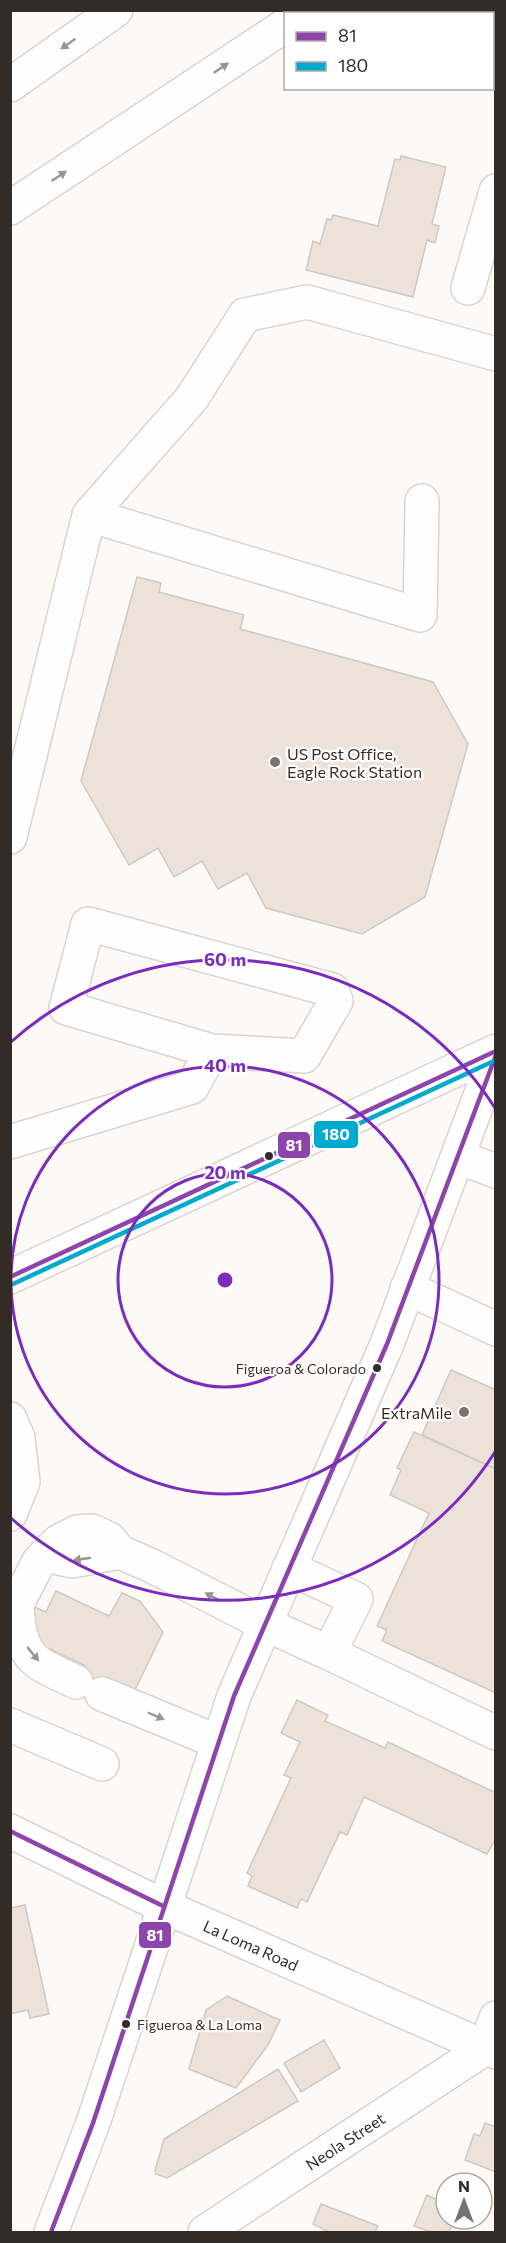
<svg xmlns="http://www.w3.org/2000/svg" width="506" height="2243" font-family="Commissioner,sans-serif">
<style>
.building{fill:#ede2d9;stroke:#cdc9c5;stroke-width:1.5}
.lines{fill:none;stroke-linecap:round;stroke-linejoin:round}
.minor-casing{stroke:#d9d4d0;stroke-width:36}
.major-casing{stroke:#d9d4d0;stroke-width:36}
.highway-casing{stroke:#d9d4d0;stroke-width:36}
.minor{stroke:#fffefe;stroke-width:33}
.major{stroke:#fffefe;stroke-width:33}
.highway{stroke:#fffefe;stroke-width:33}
.bus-1-casing{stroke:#fff;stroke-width:9}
.bus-2-casing{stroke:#fff;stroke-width:9}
.bus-1{stroke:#8e44ad;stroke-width:4.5}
.bus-2{stroke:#00a9ce;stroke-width:4.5}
.oneway{fill:#999592}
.ring{fill:none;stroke:#7b2cbf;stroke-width:3}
.poi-dot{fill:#79746f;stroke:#fff;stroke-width:2}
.bus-dot{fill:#332c26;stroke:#fff;stroke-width:2}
.labels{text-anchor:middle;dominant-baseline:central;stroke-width:4.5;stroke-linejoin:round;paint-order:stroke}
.bus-label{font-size:14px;fill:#332c26;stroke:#fff;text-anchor:end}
.poi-label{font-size:16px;fill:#332c26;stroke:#fff;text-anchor:start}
.street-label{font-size:16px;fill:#332c26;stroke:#fff}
.centre{fill:#7b2cbf;stroke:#fff;stroke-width:3}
.ring-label{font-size:18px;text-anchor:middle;font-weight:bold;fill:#7b2cbf;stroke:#fff;stroke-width:4.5;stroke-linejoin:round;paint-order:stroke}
.line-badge{stroke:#fff;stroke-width:2}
.badge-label{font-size:16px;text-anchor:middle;font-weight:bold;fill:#fff}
</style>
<rect width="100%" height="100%" fill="#fcf9f7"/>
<path class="building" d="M401,156l45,11 -14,57 7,2 -4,17 -8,-3 -14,57 -107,-27 7,-29 7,3 7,-25 4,1 2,-5 45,11 17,-67 5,1z
M137,577l24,6 -2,9 85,23 -4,14 193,53 35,62 -43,153 -63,37 -96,-26 -19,-35 -29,16 -16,-28 -28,16 -16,-29 -29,17 -48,-84z
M451,1370l45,20v79l-74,-34z
M414,1432l82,37v224l-114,-52 5,-11 -10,-4 52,-113 -39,-18 11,-25 -4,-2z
M56,1591l53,25 13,-23 18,8 23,31 -31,64 -34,8 -27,-13 13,-26 -45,-21 -13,-25 6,-13 14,6z
M297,1700l31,15 -3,6 60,27 3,-6 108,51v45l-9,16 -123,-57 -17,38 -7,-3 -33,70 -6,-3 -4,9 -49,-22 4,-10 -5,-3 44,-95 -7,-3 16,-33 -19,-9z
M25,1905l24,109 -19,4 -2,-8 -18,4v-106z
M227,1996l53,24 -12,25 -32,43 -47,-19 17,-59z
M324,2040l16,28 -39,24 -17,-29z
M278,2069l20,32 -131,77 -11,-4 -1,-3 9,-32z
M485,2123l11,4v45l-31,-12 9,-26 6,2z
M427,2195l19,9v15h9l-6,13h-18l-17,-6z
M321,2204l57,22 -3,6h-46l-16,-8z"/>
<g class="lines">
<g class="minor-casing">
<path id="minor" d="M468,288l28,-97
M89,515l331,100 2,-114
M10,837l79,-322 103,-117 53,-83 62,-13 189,52
M88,924l244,66 4,11 -32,55 -92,-5 -146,-43z
M10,1142l182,-55 20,-36
M458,1157l38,14
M407,1288l89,41
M10,1419l8,19 5,44 -13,32
M45,1555l27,6 48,-9
M17,1606c1,18 3,40 17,53 9,9 30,17 42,23
M10,1618l29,-57 19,-19 19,-10 15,-1 17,8 11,13 32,14 113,58 64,29 27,-54 -67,-31
M329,1653l167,80
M102,1694l116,48
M10,1725l92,39
M10,1831l153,75 333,146
M205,2232l279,-183 12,-31"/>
</g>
<g class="major-casing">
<path id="major" d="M10,1277l486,-226
M51,2232l42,-109 141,-427 153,-352 109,-290"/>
</g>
<g class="highway-casing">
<path id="highway" d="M10,85l106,-75
M10,208l276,-183"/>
</g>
<use href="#minor" class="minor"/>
<use href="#major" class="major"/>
<use href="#highway" class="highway"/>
<g class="bus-1-casing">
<path id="bus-1" d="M10,1277l486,-226
M10,1831l153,75
M51,2232l42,-109 141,-427 153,-352 109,-289"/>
</g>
<g class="bus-2-casing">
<path id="bus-2" d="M13,1284l483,-224"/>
</g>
<use href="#bus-1" class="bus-1"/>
<use href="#bus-2" class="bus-2"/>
</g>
<defs><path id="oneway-solid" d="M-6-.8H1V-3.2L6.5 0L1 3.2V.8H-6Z" transform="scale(1.5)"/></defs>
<g class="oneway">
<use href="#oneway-solid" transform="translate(68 44) rotate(145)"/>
<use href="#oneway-solid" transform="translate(221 68) rotate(-34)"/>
<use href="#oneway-solid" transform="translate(59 176) rotate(-34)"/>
<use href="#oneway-solid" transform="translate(82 1559) rotate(172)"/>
<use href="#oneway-solid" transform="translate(213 1597) rotate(-153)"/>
<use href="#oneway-solid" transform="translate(33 1654) rotate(50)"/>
<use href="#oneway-solid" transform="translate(156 1716) rotate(23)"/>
</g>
<g class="ring">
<circle cx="225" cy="1280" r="107"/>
<circle cx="225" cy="1280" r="214"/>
<path d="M495 1452A320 320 0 0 1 11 1518M11 1042A320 320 0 0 1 495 1108"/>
</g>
<g class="poi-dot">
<circle cx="275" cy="762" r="6"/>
<circle cx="464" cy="1412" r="6"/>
</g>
<g class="bus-dot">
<circle cx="269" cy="1156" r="5"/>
<circle cx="377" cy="1368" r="5"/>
<circle cx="126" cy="2024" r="5"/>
</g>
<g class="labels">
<g class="bus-label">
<text x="366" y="1368">Figueroa &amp; Colorado</text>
<text x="137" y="2024" text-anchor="start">Figueroa &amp; La Loma</text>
</g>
<g class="poi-label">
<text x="287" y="753">US Post Office,<tspan x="287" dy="18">Eagle Rock Station</tspan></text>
<text x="452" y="1412" text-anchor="end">ExtraMile</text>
</g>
<g class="street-label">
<text transform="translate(251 1945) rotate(24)">La Loma Road</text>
<text transform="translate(345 2141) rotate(-33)">Neola Street</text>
</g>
</g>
<circle cx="225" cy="1280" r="9" class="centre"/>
<g class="ring-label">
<text x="225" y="966">60 m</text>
<text x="225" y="1072">40 m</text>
<text x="225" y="1179">20 m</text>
</g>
<g class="line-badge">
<rect x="313" y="1120" width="46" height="29" rx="6" fill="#00a9ce"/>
<rect x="277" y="1131" width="34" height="28" rx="6" fill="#8e44ad"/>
<rect x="138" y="1921" width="34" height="28" rx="6" fill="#8e44ad"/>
</g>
<g class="badge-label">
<text x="336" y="1140">180</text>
<text x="294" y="1151">81</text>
<text x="155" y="1941">81</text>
</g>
<rect width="506" height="2243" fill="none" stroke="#332c26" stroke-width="24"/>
<rect x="284" y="12" width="210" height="78" fill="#ffffff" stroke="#adaba8" stroke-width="1.5"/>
<rect x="296" y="32" width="30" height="9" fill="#8e44ad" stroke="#adaba8" stroke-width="1.5"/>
<text x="338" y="42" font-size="18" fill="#332c26">81</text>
<rect x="296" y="62" width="30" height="9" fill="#00a9ce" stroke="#adaba8" stroke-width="1.5"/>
<text x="338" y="72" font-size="18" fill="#332c26">180</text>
<g transform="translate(464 2201)"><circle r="28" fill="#ffffff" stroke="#adaba8" stroke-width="1.5"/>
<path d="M0-4.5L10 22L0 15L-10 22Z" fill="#79746f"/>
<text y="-9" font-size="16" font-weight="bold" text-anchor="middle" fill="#332c26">N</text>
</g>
</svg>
